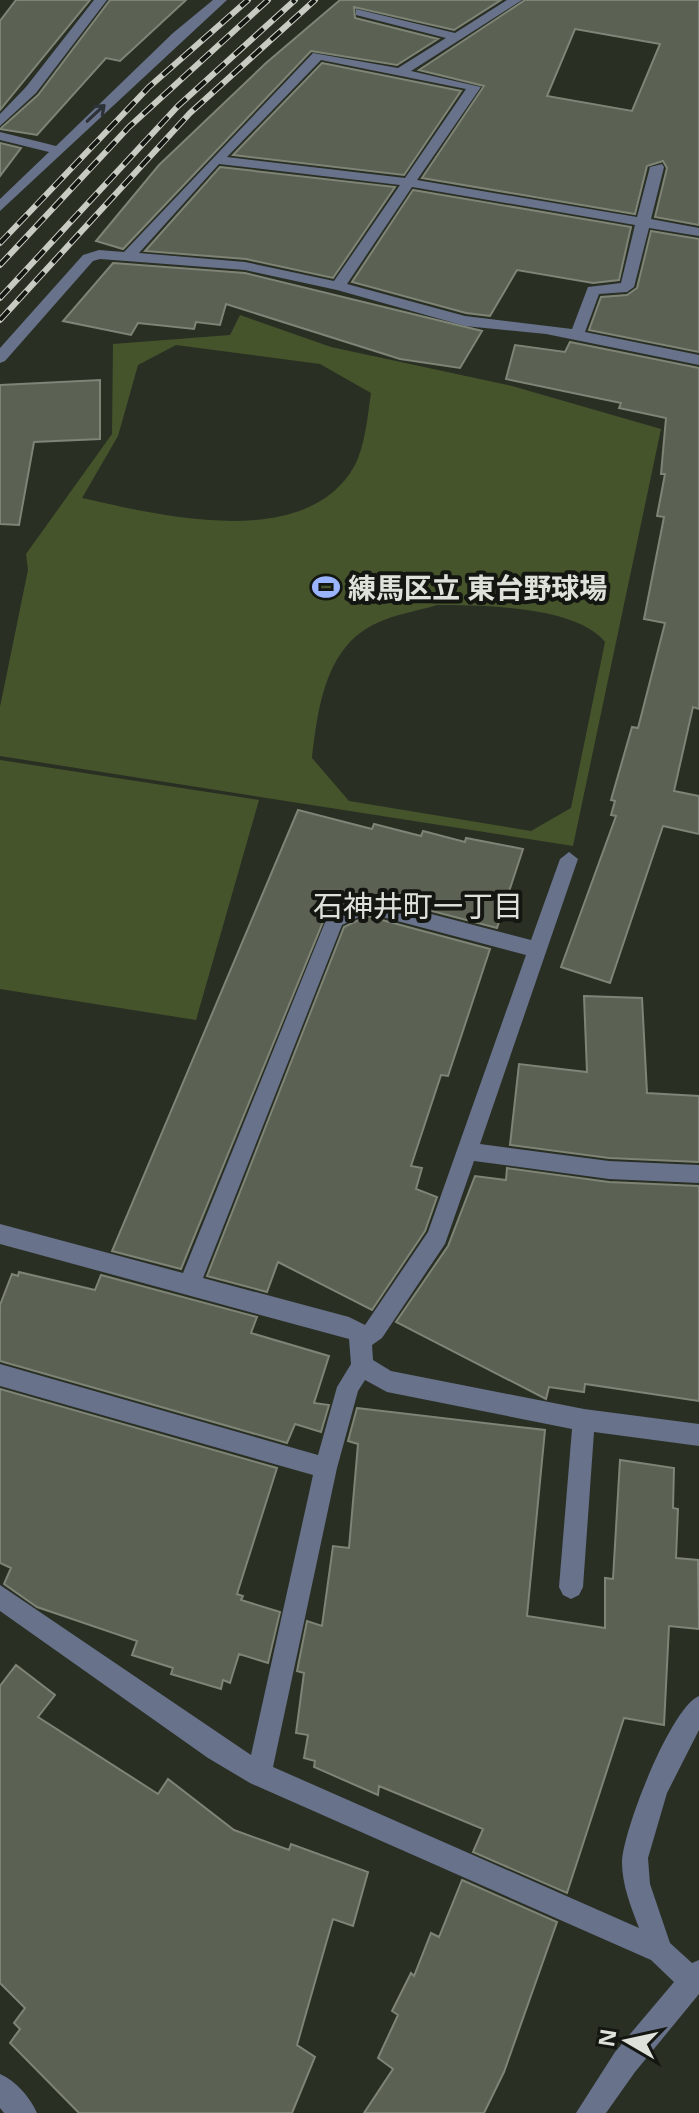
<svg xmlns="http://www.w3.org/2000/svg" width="699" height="2113" font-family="'Noto Sans','Noto Sans JP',sans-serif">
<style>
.green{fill:#46542c;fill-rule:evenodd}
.building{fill:#5b6153;stroke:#7e8476;stroke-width:2;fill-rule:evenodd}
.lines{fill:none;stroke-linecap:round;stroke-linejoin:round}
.minor{fill:#68728b;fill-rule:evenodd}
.rail-casing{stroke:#c8cbc2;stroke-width:6}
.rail{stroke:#141611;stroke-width:4;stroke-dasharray:13;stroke-linecap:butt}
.oneway{stroke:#2d3236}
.labels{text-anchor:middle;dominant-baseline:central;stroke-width:8;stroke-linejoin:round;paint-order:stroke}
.poi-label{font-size:28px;font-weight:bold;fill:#dee1d9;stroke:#141611;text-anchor:start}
.neighbourhood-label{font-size:30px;fill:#dee1d9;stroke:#141611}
</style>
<rect width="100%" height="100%" fill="#2a2f23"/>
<path class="green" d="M240,315l91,32 181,39 149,43 -88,417 -573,-90v-49l28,-137 -2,-16 86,-120 1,-90 117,-9zM176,345l144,19 51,29c-3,21 -6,53 -16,72 -48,88 -197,50 -273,33l36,-62 20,-71zM437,605c43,0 140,1 168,37l-34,166 -40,23 -182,-30 -37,-43c6,-49 13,-112 65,-135 18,-9 41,-12 60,-18z
M0,760l259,40 -63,220 -196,-31z"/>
<path class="building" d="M16,0h74l-90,110v-89z
M110,0h76l-66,61 -14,-3 -69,77 -37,-6 38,-34z
M340,0h161l-47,30 -100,-23 1,11 83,21 -41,26 -86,-14 -188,198 -27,-8 63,-76 107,-102z
M525,0h174v225l-44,-8 12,-49 -4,-7 -16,5 -12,48 -213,-36 62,-92 -65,-16zM575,29l85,15 -28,67 -85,-15z
M322,63l139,28 -57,84 -171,-20z
M0,143l21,5 -21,28z
M220,167l175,20 -62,91 -87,-19 -101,-8z
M413,190l218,37 -12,53 -26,3 -76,-13 -27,46 -24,-3 -114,-31z
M651,231l48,8v113l-110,-22 12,-33 26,-2 10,-7z
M113,263l132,10 237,58 -22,37 -60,-9 -174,-55 -6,21 -24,-3 -2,7 -56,-6 -7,12 -68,-14z
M570,342l129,26v341l-6,-2 -19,84 25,5v38l-36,-8 -53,157 -49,-16 55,-151 -5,-1 4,-14 -4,-1 21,-73 6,1 27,-105 -21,-4 20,-102 -7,-1 8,-42h-4l5,-56 -47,-10 2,-5 -115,-24 9,-34 50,7z
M100,380v59l-66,3 -15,83 -19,-1v-139z
M298,810l74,19 2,-5 47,12 2,-5 42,11 1,-4 57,11 -26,79 -130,-34 -40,18 -146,357 -69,-18z
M367,916l123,33 -42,127 -7,-1 -30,91 11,2 -6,21 21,8 -12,34 -53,79 -94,-48 -11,30 -60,-16 137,-349z
M584,996l58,2 5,95 52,3v66l-90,-4 -99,-13 9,-81 68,8z
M507,1168l102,14 90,4v215l-114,-17 -1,8 -35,-5 -3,12 -150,-77 52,-76 27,-70 31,4z
M19,1272l76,18 6,-15 156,42 -6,16 78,23 -15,47 15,2 -8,27 -26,-8 -8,19 -287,-82v-56l12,-31 6,2z
M0,1389l277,79 -40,126 6,2 -2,4 39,12 -12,51 -29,-9 -9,29 -7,-3 -2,9 -50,-15 2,-6 -41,-13 5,-14 -100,-34 -33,-23 7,-16 -11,-5z
M357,1408l188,22 -18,186 78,12v-50l8,1 7,-119 54,8 -1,40 5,1 -2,49 22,2 1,69 -30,-3 -5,99 -40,-7 -57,175 -94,-41 10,-23 -104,-43 -1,9 -64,-28 1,-6 -11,-3 4,-23 -12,-2 8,-60 -7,-2 10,-50 15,5 11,-80 16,2 9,-104 -10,-3z
M16,1665l39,30 -17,22 120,77 10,-15 66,51 55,20 2,-6 77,28 -15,54 -20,-7 -36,126 18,12 -23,56h-213l-69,-70 10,-14 -6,-6 11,-15 -25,-25v-297z
M462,1880l95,42 -53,150 -20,41h-120l29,-44 -15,-11 20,-43 -6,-4 19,-38 3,3 17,-43 8,4z"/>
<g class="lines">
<path class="minor" d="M94,0h13l-71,93 -36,33v-12l26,-27z
M213,0h14l-227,211v-12l49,-47 -49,-12v-8l56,14 117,-113z
M507,0h15l-111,71 70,16 -64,93 220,37 13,-50 12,-3 2,3 -13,52 48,9v8l-50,-8 -15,59 -7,5 -28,2 -14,38 114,23v10l-153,-31 -81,-8 -128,-36 -92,-20 -145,-11 -7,2 -88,100 -5,2v-15l83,-93 16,-5 25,2 189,-199 85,15 48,-30 -90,-23v-6l99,24zM321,60l145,29 -61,89 -178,-21zM219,164l181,21 -66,96 -89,-19 -106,-9zM412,187l223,38 -14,58 -33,4 -16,42 -107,-13 -118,-32z
M569,852l9,7 -98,285 129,17 90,4v18l-90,-4 -135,-18 -29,83 -63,94 -10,7 1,15 18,11 193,38 115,15v22l-105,-14 -11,155 -4,8 -8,4 -8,-4 -4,-8 13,-158 -185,-37 -22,-12 -7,11 -21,77 -64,299 366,161c-8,-21 -17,-43 -17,-66 1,-32 49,-155 77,-166v34l-32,63 -19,65 2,26 20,59 22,20 7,-3v34l-64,78 -29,41h-30l39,-61 59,-70 -23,-22 -401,-177 -42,-25 -208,-147v-26l251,170 62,-280 -313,-89v-22l318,91 19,-68 14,-23 -2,-25 -349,-95v-20l183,49 145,-358 38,-18 165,43 29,-81zM367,913l159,42 -98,277 -63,93 -16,-8 -146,-39 139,-353z
M0,2074c16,7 30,23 37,39h-33l-4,-5z"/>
<g class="rail-casing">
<path id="rail" d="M0,243l149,-156 99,-87
M0,265l129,-138 139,-127
M0,298l178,-192 117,-106
M0,320l190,-207 125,-113"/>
</g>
<use href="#rail" class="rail"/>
</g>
<defs><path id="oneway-shaft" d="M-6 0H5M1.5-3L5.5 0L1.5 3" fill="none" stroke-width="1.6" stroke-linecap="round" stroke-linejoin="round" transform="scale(2)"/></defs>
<use class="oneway" href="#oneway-shaft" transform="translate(96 113) rotate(-43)"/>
<defs>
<g id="stadium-bare" transform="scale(2.16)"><path d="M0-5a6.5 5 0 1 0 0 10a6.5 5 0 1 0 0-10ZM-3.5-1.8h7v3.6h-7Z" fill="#9ab5fd" stroke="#141611" stroke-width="2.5" paint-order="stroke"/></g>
</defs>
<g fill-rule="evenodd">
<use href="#stadium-bare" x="326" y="587"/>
</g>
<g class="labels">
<g class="poi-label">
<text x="348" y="587">練馬区立 東台野球場</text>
</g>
<g class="neighbourhood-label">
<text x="418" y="905">石神井町一丁目</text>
</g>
</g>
<g transform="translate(627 2041) rotate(279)" stroke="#141611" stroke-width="6" paint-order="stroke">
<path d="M0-6L14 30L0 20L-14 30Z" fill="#dee1d9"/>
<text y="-12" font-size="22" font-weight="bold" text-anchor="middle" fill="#dee1d9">N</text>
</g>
</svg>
